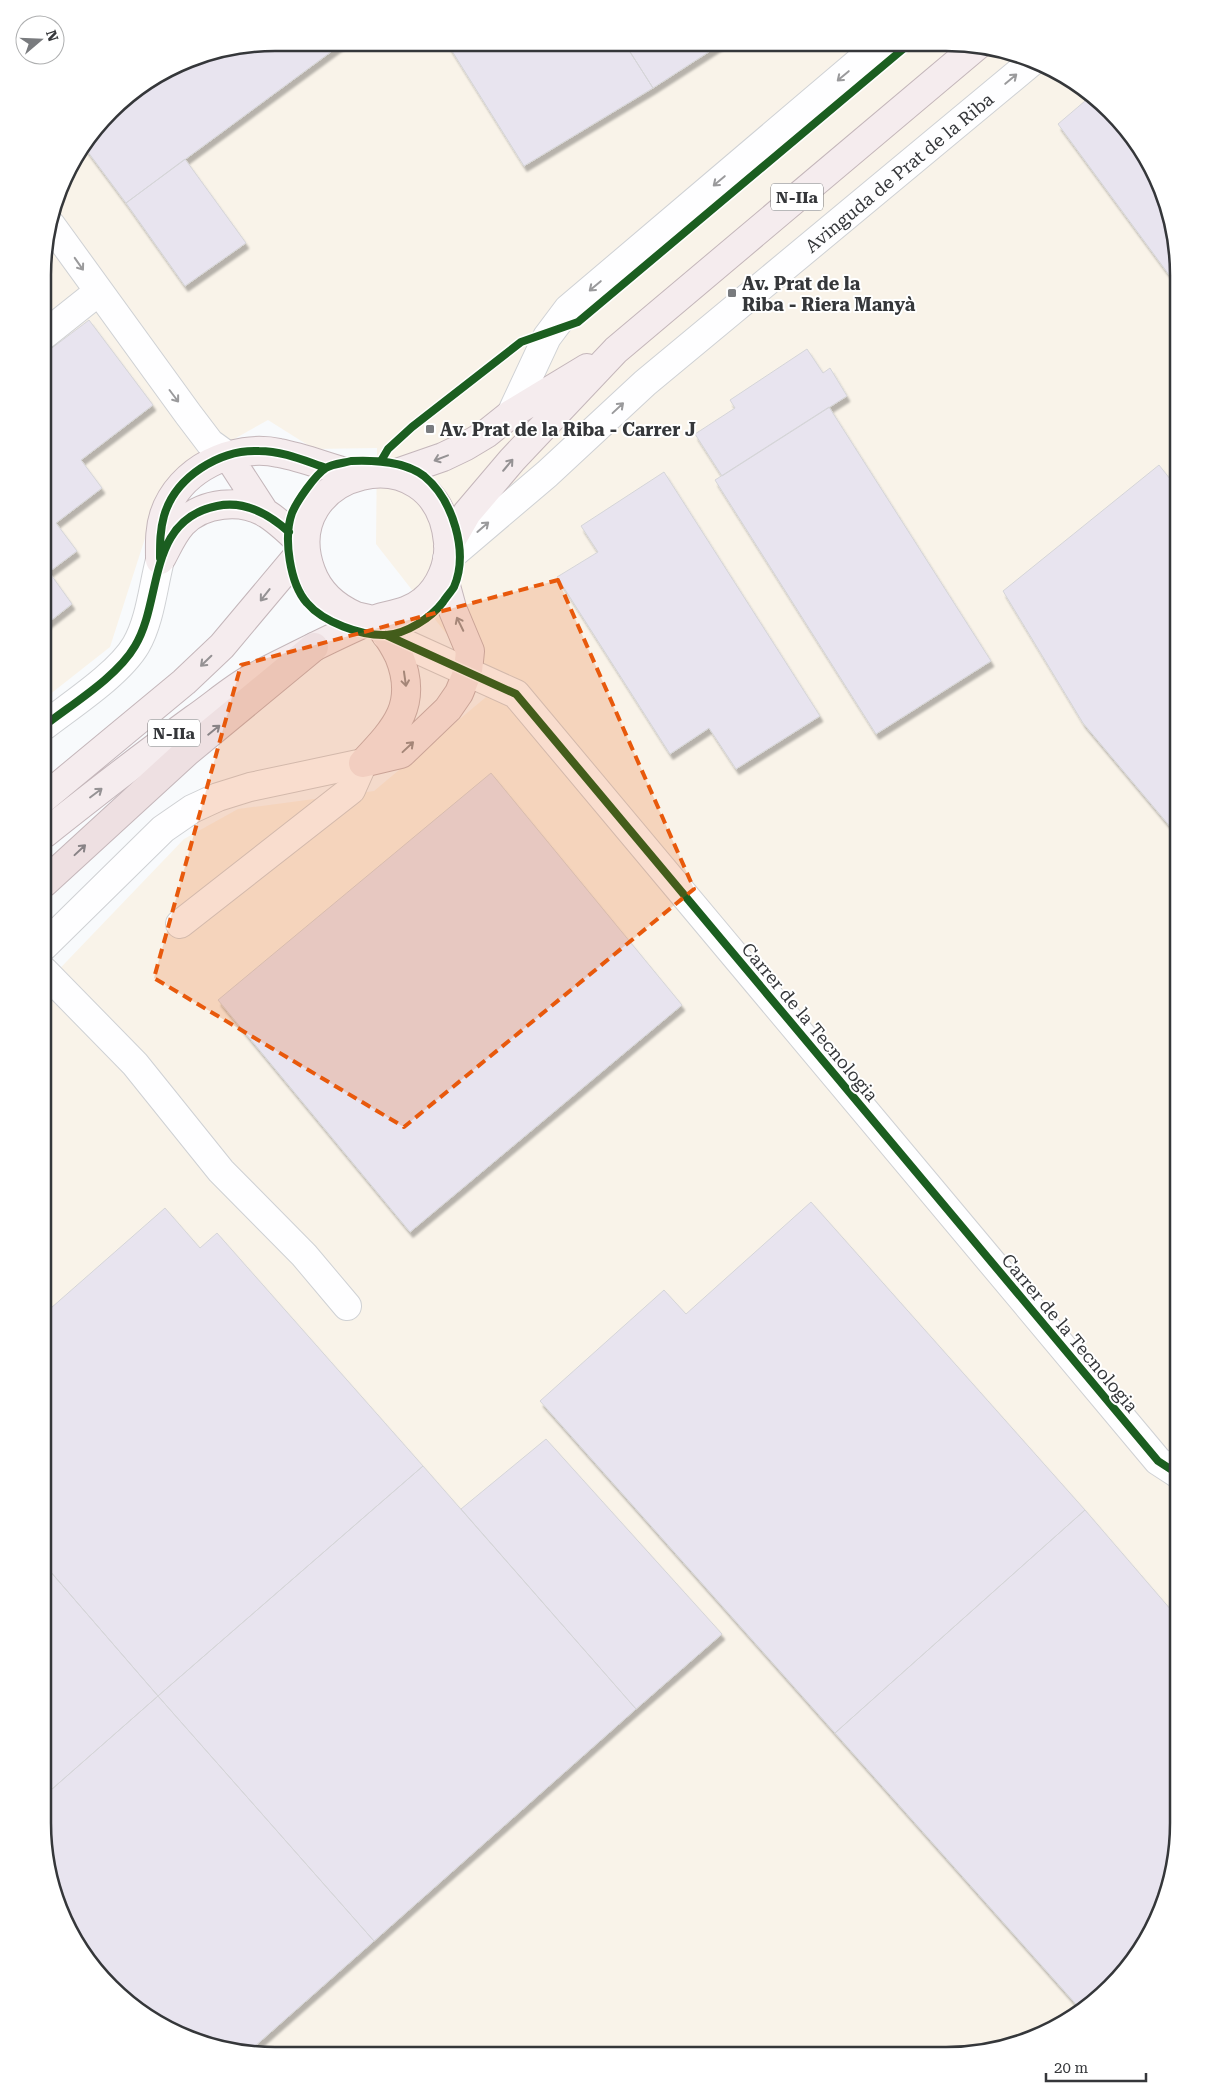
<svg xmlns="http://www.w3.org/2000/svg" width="1221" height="2098" font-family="'Roboto Serif',serif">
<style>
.industrial{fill:#f9f3e9}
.building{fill:#e8e4ef;stroke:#d5d5d8;filter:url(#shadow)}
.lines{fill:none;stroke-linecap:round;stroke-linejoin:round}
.minor-casing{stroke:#cfd1d4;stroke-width:30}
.major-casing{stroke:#c4b6ba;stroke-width:30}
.highway-casing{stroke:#c4b6ba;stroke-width:30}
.minor{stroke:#fefeff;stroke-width:28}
.major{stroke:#f5ecee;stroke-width:28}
.highway{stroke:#eee0e2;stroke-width:28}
.cycleway-casing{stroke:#fff;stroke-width:11}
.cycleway{stroke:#1b5e20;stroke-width:8}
.oneway{stroke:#9a9a9c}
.oneway2{stroke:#959294}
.oneway3{stroke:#888386}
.marked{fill:#e8590c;fill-opacity:0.2;stroke:#e8590c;stroke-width:4;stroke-dasharray:10 6;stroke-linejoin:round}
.poi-dot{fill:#797b7e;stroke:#fff;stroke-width:2}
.labels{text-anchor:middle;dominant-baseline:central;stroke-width:4;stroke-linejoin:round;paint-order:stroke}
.shield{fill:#fff;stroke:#727375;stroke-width:1}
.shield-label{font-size:16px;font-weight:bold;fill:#35373a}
.street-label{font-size:18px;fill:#35373a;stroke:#fff}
.poi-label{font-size:18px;font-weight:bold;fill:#35373a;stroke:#fff;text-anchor:start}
.rim{fill:none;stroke:#35373a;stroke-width:2.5}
</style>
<defs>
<filter id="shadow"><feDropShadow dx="3" dy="5.5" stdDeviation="1" flood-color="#0004"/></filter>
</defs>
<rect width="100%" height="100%" fill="#f8fafc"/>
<path class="industrial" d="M275,43l702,2 58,15 53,31 43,43 30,52 17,89v1564l-47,125 -43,43 -53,31 -89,17 -701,-1 -202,-231 1,-838 140,-146 54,-30 136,-18 118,-99 -116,-148 1,-96 -63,1 -46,-29 -75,42 -36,39 -47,146 -66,52v-454l23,-73 54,-72z"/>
<path class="building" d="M275,42l68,1 -217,160 -41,-55 36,-48 65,-40z
M447,43l178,1 28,44 -129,78z
M625,44h96l-68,44z
M1092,95l39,39 30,52 17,89v12l-120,-163z
M185,159l61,84 -61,43 -59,-83z
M89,320l64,85 -72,55 21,28 -46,35 21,28 -28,21 23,32 -28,22v-272z
M807,349l16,24 7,-5 17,28 -125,80 -27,-42 40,-26 -5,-8z
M829,407l162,254 -115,73 -161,-254z
M1159,465l19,24v347l-95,-113 -80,-132z
M664,472l156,244 -84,53 -27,-41 -39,26 -113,-177 41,-25 -17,-26z
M491,773l191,232 -272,227 -192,-232z
M811,1202l274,308 -250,223 -295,-332 124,-111 22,24z
M165,1208l35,40 17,-15 206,233 -265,230 -115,-133v-248z
M546,1439l176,195 -86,75 -175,-200z
M423,1466l213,243 -262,232 -216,-245z
M1085,1510l93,108v221l-17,73 -30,52 -49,47 -247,-278z
M43,1563l115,133 -115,101z
M158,1696l216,245 -128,113 -60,-16 -52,-30 -44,-44 -30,-52 -18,-89 1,-26z"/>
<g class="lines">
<g class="minor-casing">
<g id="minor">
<path d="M51,225l137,189 22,29 18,13"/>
<path d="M44,335l54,-43"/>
<path d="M511,414l36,-77 21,-28 312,-265"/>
<path id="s1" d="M447,559l100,-85 98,-91 389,-323"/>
<path d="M386,635l130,59 642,767 20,13"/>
<path d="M44,726c27,-21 75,-52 92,-81 14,-24 17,-58 24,-85"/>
<path d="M180,924l171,-134 12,-27"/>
<path d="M44,946l119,-117 29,-20 26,-12 32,-10 113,-24"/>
<path d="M44,971l91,93 86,107 83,84 43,51"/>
</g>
</g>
<g class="major-casing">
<path id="major" d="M228,456l37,57
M394,474l49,-17 23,-11 20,-12 25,-20 76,-46
M448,546l19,-33 45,-53 104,-110 362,-305
M162,557c6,-11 11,-23 20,-33 20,-22 60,-26 85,-10 14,9 26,21 38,33
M160,560c0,-15 -1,-30 4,-45 15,-46 70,-72 115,-62 27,5 52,16 78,22
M363,763l38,-9 47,-45 11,-16 9,-22 2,-20 -18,-43 -9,-33
M44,798l140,-116 38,-36 83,-99
M44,834c49,-39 99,-78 150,-115 19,-13 38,-30 58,-41 38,-19 76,-39 115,-56 19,-8 39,-7 56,-21 17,-13 27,-38 25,-59 -11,-114 -174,-72 -137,29 8,22 24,36 45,45 5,1 11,2 15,4 12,7 22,24 28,36 20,49 -4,73 -36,107"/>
</g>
<g class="highway-casing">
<path id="highway" d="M44,883l143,-131 127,-105"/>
</g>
<use href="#minor" class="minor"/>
<use href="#major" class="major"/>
<use href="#highway" class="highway"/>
<g class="cycleway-casing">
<path id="cycleway" d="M351,461c24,-1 53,0 73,15 29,24 45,76 30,111 -3,5 -8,10 -11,15 -12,16 -37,32 -57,33 -25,1 -63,-13 -79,-32 -17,-19 -24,-65 -15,-90 5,-12 23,-38 34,-45 6,-4 18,-5 25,-7z
M381,461l7,-12 24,-22 109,-85 57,-20 331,-278
M160,558c0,-15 0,-28 4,-42 11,-39 56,-67 95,-65 24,0 46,10 67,17
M386,635l130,59 642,767 20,13
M44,726c28,-22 73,-49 91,-80 28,-46 11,-126 82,-140 28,-6 52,8 72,26"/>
</g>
<use href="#cycleway" class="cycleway"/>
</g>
<defs><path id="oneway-shaft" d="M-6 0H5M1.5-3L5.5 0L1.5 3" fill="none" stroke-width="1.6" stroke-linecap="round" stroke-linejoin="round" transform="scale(1.25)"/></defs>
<g class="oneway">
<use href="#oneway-shaft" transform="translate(843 76) rotate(140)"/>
<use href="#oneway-shaft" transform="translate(1011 79) rotate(-40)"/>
<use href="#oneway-shaft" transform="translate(719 181) rotate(140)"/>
<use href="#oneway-shaft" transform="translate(79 264) rotate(55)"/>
<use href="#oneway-shaft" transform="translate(595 286) rotate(140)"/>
<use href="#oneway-shaft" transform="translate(174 396) rotate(53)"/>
<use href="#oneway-shaft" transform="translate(618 408) rotate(-43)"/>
<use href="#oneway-shaft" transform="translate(483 527) rotate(-41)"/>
</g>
<g class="oneway2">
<use href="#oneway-shaft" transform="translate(441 458) rotate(159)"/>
<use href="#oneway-shaft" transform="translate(508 465) rotate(-50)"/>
<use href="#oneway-shaft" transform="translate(265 595) rotate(128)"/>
<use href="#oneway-shaft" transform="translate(460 624) rotate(-116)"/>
<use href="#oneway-shaft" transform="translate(206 661) rotate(136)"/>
<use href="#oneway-shaft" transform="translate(405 679) rotate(82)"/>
<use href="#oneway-shaft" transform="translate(408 747) rotate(-43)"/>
<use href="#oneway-shaft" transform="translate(96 793) rotate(-37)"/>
</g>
<g class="oneway3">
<use href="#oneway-shaft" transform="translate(214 730) rotate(-39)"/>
<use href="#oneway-shaft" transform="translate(80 850) rotate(-43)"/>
</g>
<path class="marked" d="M558,580l136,309 -290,238 -250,-149 87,-313z"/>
<g class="poi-dot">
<rect x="727" y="288" width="10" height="10" rx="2.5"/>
<rect x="425" y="424" width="10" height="10" rx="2.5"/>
</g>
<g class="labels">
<g class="shield">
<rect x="771" y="183.5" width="52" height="27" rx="4"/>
<rect x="148" y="719.5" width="52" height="27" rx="4"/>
</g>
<g class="shield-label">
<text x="797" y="197">N-IIa</text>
<text x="174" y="733">N-IIa</text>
</g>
<g class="street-label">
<text stroke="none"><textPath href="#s1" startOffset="595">Avinguda de Prat de la Riba</textPath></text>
<text transform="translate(810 1022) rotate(50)">Carrer de la Tecnologia</text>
<text transform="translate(1070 1333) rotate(50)">Carrer de la Tecnologia</text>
</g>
<g class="poi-label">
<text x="742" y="283">Av. Prat de la<tspan x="742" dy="21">Riba - Riera Manyà</tspan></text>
<text x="440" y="429">Av. Prat de la Riba - Carrer J</text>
</g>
</g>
<path d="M0 0H1221V2098H0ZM275 51H946A224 224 0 0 1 1170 275V1823A224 224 0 0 1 946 2047H275A224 224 0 0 1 51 1823V275A224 224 0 0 1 275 51Z" fill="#fff" fill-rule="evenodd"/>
<path class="rim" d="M275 51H946A224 224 0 0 1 1170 275V1823A224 224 0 0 1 946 2047H275A224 224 0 0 1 51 1823V275A224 224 0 0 1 275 51Z"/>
<g transform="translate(40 40) rotate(71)"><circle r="24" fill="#ffffff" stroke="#aeafb0"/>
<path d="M0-4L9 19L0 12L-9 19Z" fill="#797b7e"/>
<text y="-8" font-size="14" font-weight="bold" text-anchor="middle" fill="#35373a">N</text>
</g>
<path d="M1046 2073v8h100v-8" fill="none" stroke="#35373a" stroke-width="2.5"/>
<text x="1054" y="2073" font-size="15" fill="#35373a" stroke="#ffffff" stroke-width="4" paint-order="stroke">20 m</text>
</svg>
